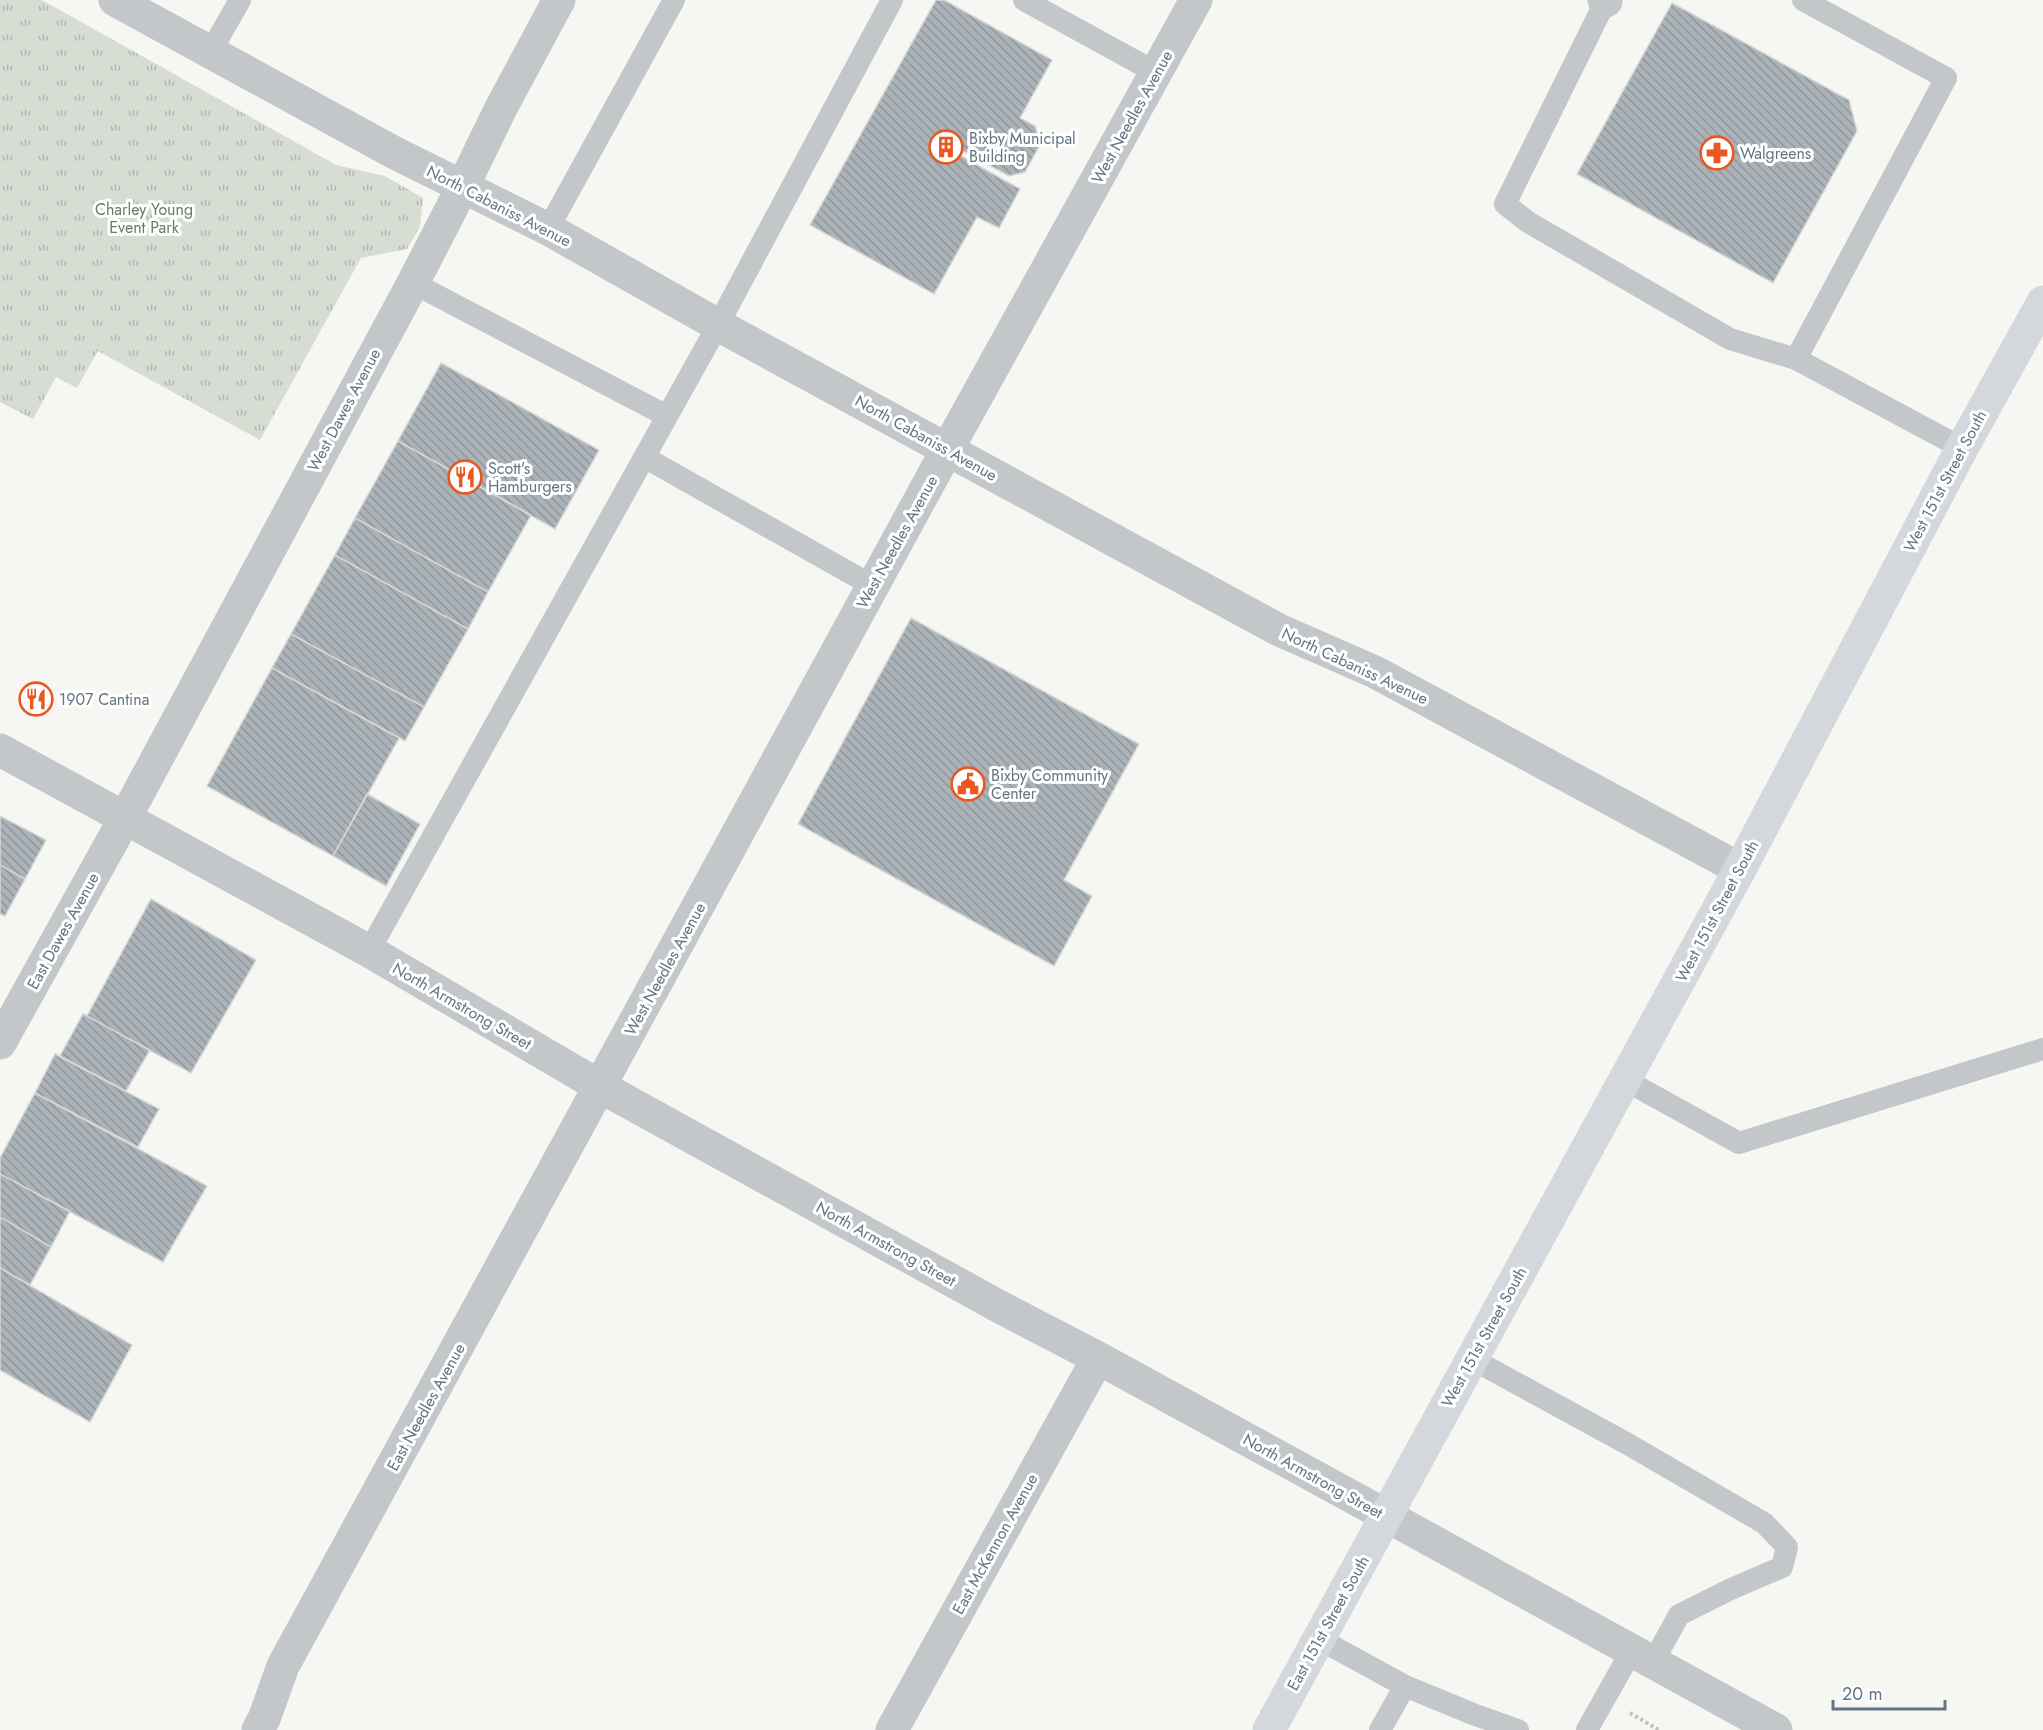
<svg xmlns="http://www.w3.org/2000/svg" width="2043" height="1730" font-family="Jost,sans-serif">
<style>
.park{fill:url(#park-tufts)}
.building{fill:url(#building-back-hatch);stroke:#d7d7d5;stroke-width:1.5}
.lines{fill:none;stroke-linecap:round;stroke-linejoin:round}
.path{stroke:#bdbfc1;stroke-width:4;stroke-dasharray:3 3;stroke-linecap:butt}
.service{stroke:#c3c7ca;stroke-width:22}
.minor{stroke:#c3c7ca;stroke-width:33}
.tertiary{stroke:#c3c7ca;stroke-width:33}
.secondary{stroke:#d4d8dc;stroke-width:33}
.labels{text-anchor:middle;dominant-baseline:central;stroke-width:6;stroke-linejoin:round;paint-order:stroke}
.street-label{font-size:16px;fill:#647484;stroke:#fff}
.poi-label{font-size:16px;fill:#647484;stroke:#fff;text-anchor:start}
.park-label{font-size:16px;fill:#677b63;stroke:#fff}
</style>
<defs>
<pattern id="park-tufts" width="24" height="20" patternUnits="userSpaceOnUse" patternTransform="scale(1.5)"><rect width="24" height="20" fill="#d7ddd3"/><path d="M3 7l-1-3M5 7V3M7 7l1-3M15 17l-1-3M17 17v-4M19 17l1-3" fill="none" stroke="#b2b8b1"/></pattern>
<pattern id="building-back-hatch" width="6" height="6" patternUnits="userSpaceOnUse" patternTransform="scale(1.5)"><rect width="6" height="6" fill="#abb3b9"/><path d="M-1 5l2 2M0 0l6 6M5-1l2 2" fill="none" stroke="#8f969c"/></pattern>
</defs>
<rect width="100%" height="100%" fill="#f6f6f2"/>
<path class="park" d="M0,0h42l294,165 49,11 38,22 -3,29 -13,22 -46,9 -101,182 -162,-89 -21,37 -21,-11 -23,42 -33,-17z"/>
<path class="building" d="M936,0h8l108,60 -32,58 15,8 6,17 -16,29 -16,4 -46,-25 -2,5 59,33 -21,39 -22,-11 -43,77 -124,-69z
M1672,3l177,97 8,31 -84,152 -196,-109z
M441,363l158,87 -44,79 -157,-88z
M398,441l133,74 -43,77 -133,-74z
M355,518l133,74 -20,37 -133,-74z
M335,555l133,74 -44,78 -133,-73z
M911,618l228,126 -75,136 28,16 -38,70 -256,-142z
M291,634l133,73 -19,34 -133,-73z
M272,668l127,70 -66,118 -126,-70z
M367,794l53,30 -34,62 -53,-30z
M0,816l46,24 -21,39 -25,-14z
M0,865l25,14 -20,37 -5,-2z
M151,899l105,61 -65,113 -104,-57z
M83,1014l67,36 -24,41 -66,-35z
M55,1054l104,55 -21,38 -103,-54z
M35,1093l172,93 -44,76 -163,-88v-16z
M0,1174l70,37 -19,36 -51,-30z
M0,1217l51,30 -21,38 -30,-17z
M0,1268l132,77 -42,77 -90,-52z"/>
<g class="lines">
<path class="path" d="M1630,1713l29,17"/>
<path class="service" d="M1024,0l133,73
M1606,0l-101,204 23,18 202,117 66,20 166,89
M211,51l29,-51
M548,229l126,-229
M413,283l254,133
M1796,359l150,-281 -143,-78
M644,457l229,129
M369,951l349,-626 174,-325
M1625,1080l114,63 304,-94
M1472,1359l154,84 138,80 23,24 -5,20 -51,22 -52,26 -26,47
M1319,1639l86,47 68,28 45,16
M1380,1730l25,-44
M1587,1730l45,-80"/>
<path class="minor" d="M115,0l278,152 155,77 170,96 561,305 96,42 365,197
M1604,0l2,1
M0,750l369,201 232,136 399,220 98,51 289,158
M0,1043l125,-225 288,-535 49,-95 39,-80 58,-108
M258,1730l6,-11 19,-53 664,-1216 249,-450
M892,1730l206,-372"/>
<path class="tertiary" d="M1387,1516l389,214"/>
<path class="secondary" d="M1269,1730l471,-861 222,-421 81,-146"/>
</g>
<defs>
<g id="building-ring" transform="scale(1.725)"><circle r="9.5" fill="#fff" stroke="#e85820" stroke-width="1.5"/><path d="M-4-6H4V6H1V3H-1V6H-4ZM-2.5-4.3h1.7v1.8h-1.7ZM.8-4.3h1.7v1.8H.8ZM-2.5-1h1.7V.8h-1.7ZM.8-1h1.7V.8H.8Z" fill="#e85820"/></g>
<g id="pharmacy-ring" transform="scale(1.725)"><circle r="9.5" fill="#fff" stroke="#e85820" stroke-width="1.5"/><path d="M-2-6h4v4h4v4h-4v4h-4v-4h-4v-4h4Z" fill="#e85820"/></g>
<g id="restaurant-ring" transform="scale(1.725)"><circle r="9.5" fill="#fff" stroke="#e85820" stroke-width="1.5"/><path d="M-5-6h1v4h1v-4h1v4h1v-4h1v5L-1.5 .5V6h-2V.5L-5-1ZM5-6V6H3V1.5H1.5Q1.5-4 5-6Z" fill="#e85820"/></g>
<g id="civic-ring" transform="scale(1.725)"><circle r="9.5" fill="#fff" stroke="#e85820" stroke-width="1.5"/><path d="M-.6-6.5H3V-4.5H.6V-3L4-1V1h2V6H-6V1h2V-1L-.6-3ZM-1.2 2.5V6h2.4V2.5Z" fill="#e85820"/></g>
</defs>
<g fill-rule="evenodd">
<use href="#building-ring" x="946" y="147"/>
<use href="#pharmacy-ring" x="1717" y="153"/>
<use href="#restaurant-ring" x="465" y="477"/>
<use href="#restaurant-ring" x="36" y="699"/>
<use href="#civic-ring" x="968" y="784"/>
</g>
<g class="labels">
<g class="street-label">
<text transform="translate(1132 117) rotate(-61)">West Needles Avenue</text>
<text transform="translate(499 206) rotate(27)">North Cabaniss Avenue</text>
<text transform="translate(344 410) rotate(-62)">West Dawes Avenue</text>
<text transform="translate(926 438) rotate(29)">North Cabaniss Avenue</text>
<text transform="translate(1945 481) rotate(-62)">West 151st Street South</text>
<text transform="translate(897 542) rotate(-61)">West Needles Avenue</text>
<text transform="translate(1355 666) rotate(25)">North Cabaniss Avenue</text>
<text transform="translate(1717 911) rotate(-62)">West 151st Street South</text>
<text transform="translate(63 931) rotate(-61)">East Dawes Avenue</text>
<text transform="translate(665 969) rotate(-61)">West Needles Avenue</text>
<text transform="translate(462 1006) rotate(30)">North Armstrong Street</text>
<text transform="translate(886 1244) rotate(29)">North Armstrong Street</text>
<text transform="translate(1484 1337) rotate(-61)">West 151st Street South</text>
<text transform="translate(426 1407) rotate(-61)">East Needles Avenue</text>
<text transform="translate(1313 1476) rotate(29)">North Armstrong Street</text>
<text transform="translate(995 1544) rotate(-61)">East McKennon Avenue</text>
<text transform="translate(1328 1623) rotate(-61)">East 151st Street South</text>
</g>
<g class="poi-label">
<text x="969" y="138">Bixby Municipal<tspan x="969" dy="18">Building</tspan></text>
<text x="1740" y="153">Walgreens</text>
<text x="488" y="468">Scott's<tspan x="488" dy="18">Hamburgers</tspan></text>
<text x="59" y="699">1907 Cantina</text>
<text x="991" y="775">Bixby Community<tspan x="991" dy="18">Center</tspan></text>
</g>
<g class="park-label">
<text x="144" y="209">Charley Young<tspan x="144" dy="18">Event Park</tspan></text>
</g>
</g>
<path d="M1833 1700v9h112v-9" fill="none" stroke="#647484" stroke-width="3"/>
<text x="1842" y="1700" font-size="18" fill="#647484" stroke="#ffffff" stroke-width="4.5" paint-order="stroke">20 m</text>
</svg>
